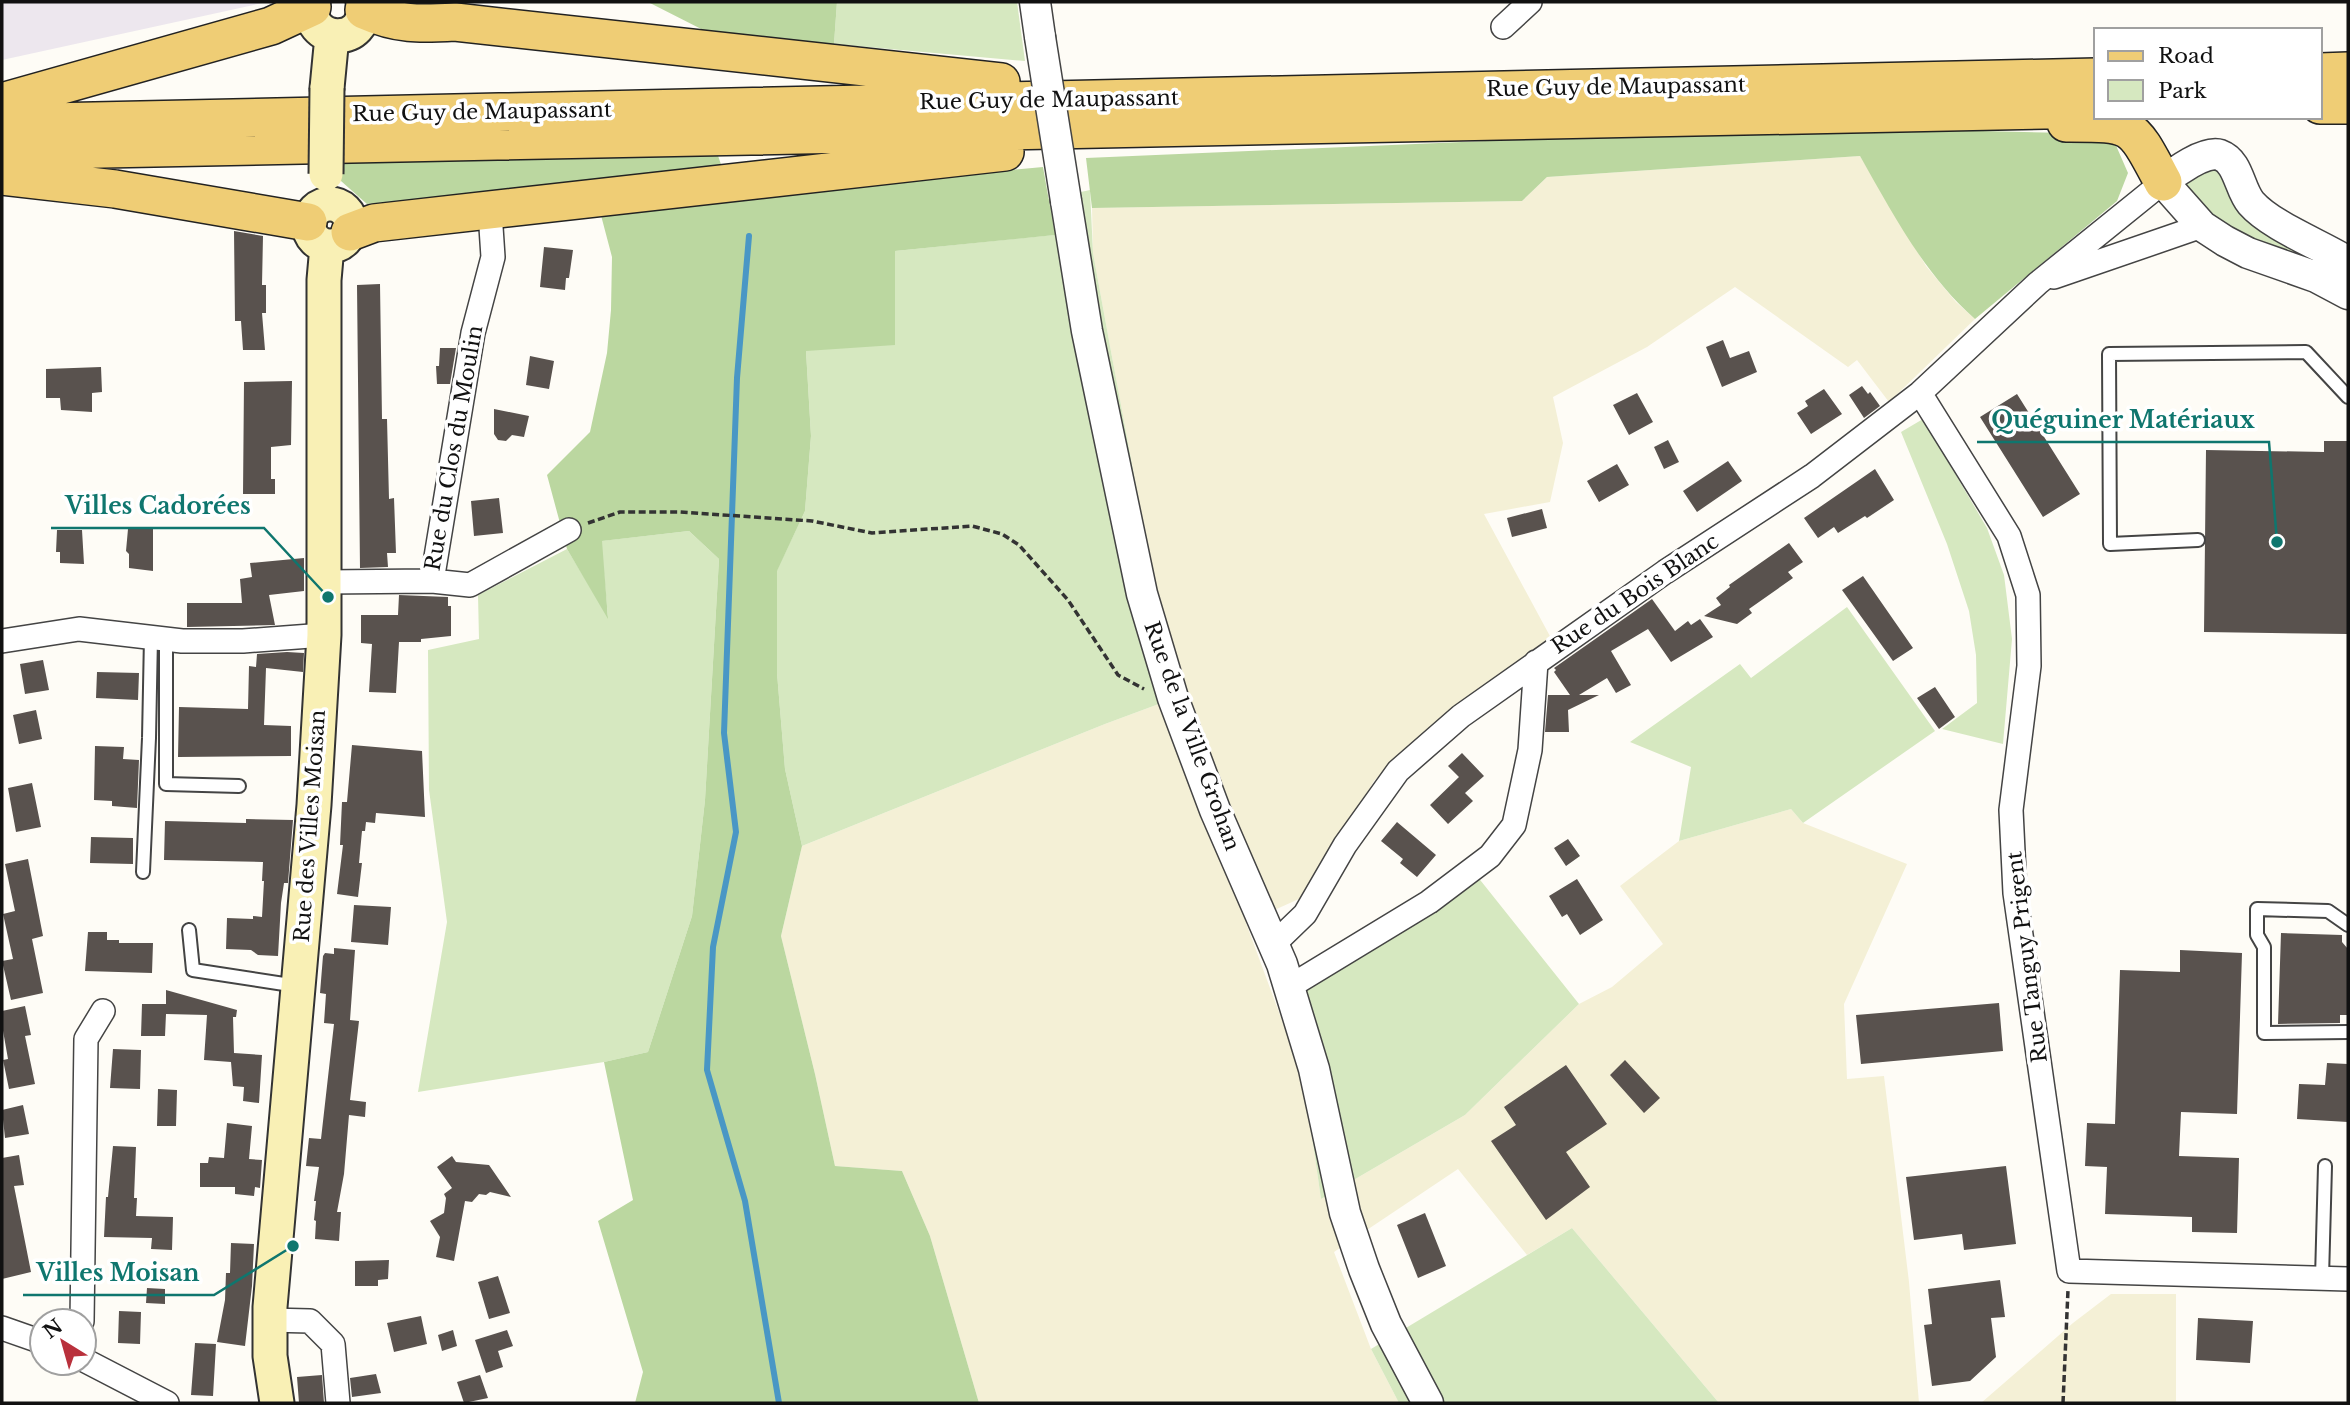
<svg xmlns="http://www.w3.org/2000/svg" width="2350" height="1405" font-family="'Libre Baskerville',serif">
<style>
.industrial{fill:#ede7ee}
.farmland{fill:#f4f0d6}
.green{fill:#d6e8c0}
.forest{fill:#bbd7a0}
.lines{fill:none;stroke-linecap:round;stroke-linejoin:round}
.stream{stroke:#4997c5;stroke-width:6}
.building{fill:#59524e}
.service-casing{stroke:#444;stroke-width:16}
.minor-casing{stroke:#444;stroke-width:26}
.tertiary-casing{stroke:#444;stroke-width:33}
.secondary-casing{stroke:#333;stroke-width:37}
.primary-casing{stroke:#222;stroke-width:40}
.path{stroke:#333;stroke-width:3.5;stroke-dasharray:7 3.5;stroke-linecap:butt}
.service{stroke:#fff;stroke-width:12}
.minor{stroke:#fff;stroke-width:23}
.tertiary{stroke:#fff;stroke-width:30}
.secondary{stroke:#f9f0b5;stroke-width:33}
.primary{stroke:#efcd75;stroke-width:37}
.tertiary-bridge-casing{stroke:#444;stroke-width:33;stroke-linecap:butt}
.secondary-bridge-casing{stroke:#333;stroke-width:37;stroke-linecap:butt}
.tertiary-bridge{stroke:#fff;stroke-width:30}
.secondary-bridge{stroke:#f9f0b5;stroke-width:33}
.labels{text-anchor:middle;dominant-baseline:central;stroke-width:7;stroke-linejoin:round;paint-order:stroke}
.street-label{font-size:21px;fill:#111;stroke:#fff}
.leader{fill:none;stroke:#0f766e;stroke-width:2.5}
.callout-dot{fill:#0f766e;stroke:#fff;stroke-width:2.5}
.callout-label{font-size:23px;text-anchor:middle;font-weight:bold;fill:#0f766e;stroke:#fff;stroke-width:7;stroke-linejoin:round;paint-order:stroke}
</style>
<rect width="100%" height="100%" fill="#fefcf6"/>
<path class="industrial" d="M2,2h265l-265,58z"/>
<path class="farmland" d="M1860,156l66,110 30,36 19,17 -86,83 -32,-42 -9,7 -113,-80 -88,60 -94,50 10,46 -13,59 -66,12 67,124 -87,63 -68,56 -22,24 -62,104 -11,13 -55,25 58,157 17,119 144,-84 114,-111 33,-17 51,-43 -43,-58 59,-45 112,-32 12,14 104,41 -63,140 3,75 37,-3 25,206 10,121h-200l-147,-175 -45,27 -69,-86 -124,83 37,97 28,54h-420l-49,-167 -28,-65 -67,-5 -20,-92 -34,-138 21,-90 303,-122 78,-29 -25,-91 -48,-258 -17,-93 -1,-45 430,-7 25,-24z
M2111,1294h65v109h-195l92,-80z"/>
<path class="green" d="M837,2h180l8,59 -191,-17z
M2201,165l18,3 129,103v12l-115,-46 -57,-55z
M1090,190l3,63 17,93 48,258 25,91 -78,29 -303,122 -17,-77 -8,-96v-103l28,-59 6,-75 -5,-85 89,-100 159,-16 -6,-36z
M1923,419l64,109 17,47 8,64 -9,105 -61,-15 35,-26 -1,-48 -7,-44 -22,-67 -46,-112z
M689,531l30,28 -14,241 -13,116 -44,136 -44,10 -186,30 29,-170 -18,-132 -1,-140 51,-11 -1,-44 89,-46 41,68 -7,-76z
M1847,607l88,124 -132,92 -12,-14 -112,32 12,-74 -61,-25 110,-78 11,14z
M1477,876l102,128 -114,111 -144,84 -17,-119 -25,-72 70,-50z
M1572,1228l147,175h-320l-28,-54z"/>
<path class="forest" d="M648,2h189l-3,42 -121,-9z
M1900,129l211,5 17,39 -11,28 -142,118c-51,-45 -82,-105 -115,-163l-313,21 -25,24 -430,7 -6,-50 470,-20z
M716,150l16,46 311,-29 12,68 -160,16v94l-89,6 5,85 -6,75 -28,60v102l8,96 17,77 -21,90 34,138 20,92 67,5 28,65 49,167h-344l8,-31 -45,-151 35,-21 -29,-138 44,-10 44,-136 13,-116 14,-241 -30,-28 -87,10 6,78 -41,-70 -20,-74 43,-43 17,-79 4,-43 1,-53 -19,-72 -226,19 -26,-23v-18z"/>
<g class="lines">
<path class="stream" d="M749,236l-12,142 -13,355 12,99 -23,115 -6,123 38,131 34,202"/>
</g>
<path class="building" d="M234,231l29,5 -1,49h4v28h-4l3,37h-22l-2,-29h-6z
M544,247l29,3 -4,28h-3l-1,12 -25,-3z
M380,284l2,135h5l2,80 5,-1 2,55h-9l1,14 -28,1 -3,-283z
M1723,340l7,18 19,-7 8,21 -35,15 -16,-40z
M440,348h16l-6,36h-13l-1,-18h3z
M530,356l24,5 -5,28 -23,-4z
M101,367l1,25 -10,1v19l-31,-2 -1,-12h-14v-29z
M292,381l-1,64 -20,2v32h4v15h-32l1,-112z
M1862,386l6,8 2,-2 10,14 -16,12 -15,-23z
M1824,389l18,25 -31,20 -14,-21 11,-7 -3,-5z
M1637,393l16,29 -24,13 -16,-30z
M2017,394l63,100 -37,23 -63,-100z
M494,409l35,7 -5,21 -12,-2 -6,6 -8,-1 -4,-6z
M1668,440l11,22 -15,7 -10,-22z
M2324,441h24v193l-144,-2 2,-182 118,2z
M1728,461l14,20 -45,31 -14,-21z
M1617,464l12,21 -30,17 -12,-21z
M1875,469l19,31 -27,18 -2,-2 -27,17 -4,-6 -16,11 -14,-20z
M499,498l4,35 -29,3 -3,-35z
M1542,509l5,19 -35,9 -5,-19z
M128,529h25v42l-24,-3v-14l-3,-3z
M57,530h25l2,34 -24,-1v-11h-4z
M1789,543l14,19 -15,10 5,6 -44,31 3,4 -15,11 -33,-8 17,-11 -5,-7 14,-11 -1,-2z
M304,558v33l-35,4 6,30 -88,2v-24h55l-2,-24 12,-2 -2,-14z
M1863,576l50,72 -20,13 -51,-71z
M399,595l49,2v9h3v30l-30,3v3h-22l-3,51 -27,-1 3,-48 -11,-1v-28h37z
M1652,599l23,32 13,-10 3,4 9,-6 13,18 -42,25 -23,-33 -37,22 20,34 -15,8 -9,-15 -28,17h20l-31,15 1,22h-24l3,-37h22l-16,-23 2,-2 -2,-2z
M287,652l17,1 -1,19 -37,-4 -2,57 27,1v30l-113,1 1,-50 69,2 1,-43 7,1 1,-13z
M43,660l6,30 -24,4 -5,-30z
M97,672l42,1 -1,27 -42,-2z
M1935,687l20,30 -16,12 -22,-31z
M36,710l6,29 -23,5 -6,-29z
M352,745l70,6 3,66 -49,-4 -1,10 -9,-1 -1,9h-3l-3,32h3l-4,34 -21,-3 6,-49h-3l2,-43h5z
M95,746l29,1 -1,12 16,1 -2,48 -25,-2v-5l-18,-1z
M1462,753l22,23 -19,17 8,8 -25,23 -18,-19 29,-28 -11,-11z
M32,783l9,44 -25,5 -8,-44z
M246,819l47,1 -5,63h-4l-3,20 -3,53 -20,-1 -7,-5 -25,-1 1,-31 26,1v-3l9,1 2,-36h-2l1,-19 -99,-2 1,-39 81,2z
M1397,822l39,33 -19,22 -17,-14 3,-4 -22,-18z
M91,837l42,1v26l-43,-1z
M1568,839l12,17 -14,10 -12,-18z
M28,859l15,77 -11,3 11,54 -32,7 -9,-39 11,-2 -10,-45 12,-3 -10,-47z
M1577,879l26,41 -23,15 -13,-21 -5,3 -13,-21z
M354,905l37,2 -3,38 -37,-3z
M88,932h19v8h12v3h34l-1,30 -67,-2z
M2281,933l61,2v7l6,7v66h-8v8l-62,1z
M334,948l21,2 -5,70 9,1 -9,79 16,2 -1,15 -16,-2 -5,59 -7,38h4l-2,29 -24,-2 1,-18 -2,-1 2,-19h-2l5,-34 -13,-1 3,-28 12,1 13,-115 -10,-1 2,-29 -6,-1 3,-37 2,-3 9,1z
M2180,950l62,3 -5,161 -56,-2 -2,44 60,2 -2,75 -45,-1v-15l-87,-3 2,-47 -22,-1 2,-43 28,1 5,-154 60,2z
M166,990l71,20 -1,7h-3l1,36 28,2 -3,48 -16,-2 1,-14 -11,-1 -2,-24 -27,-2 3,-45 -41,-1 -1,22h-24l1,-32h24z
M1999,1003l4,48 -142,13 -5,-49z
M25,1006l6,29 -6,1 10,48 -26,5 -6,-29 5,-1 -6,-34v-14z
M113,1049l28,1 -1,39 -30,-1z
M1625,1060l35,38 -16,15 -34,-38z
M2327,1063l21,1v58l-51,-3 2,-35 26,1z
M1566,1065l41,59 -41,28 24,35 -44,33 -55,-79 25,-16 -12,-18z
M158,1089l19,1 -1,36h-19z
M23,1105l6,29 -24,4 -3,-28z
M227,1123l25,3 -3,33 13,1 -2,28 -5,-1 -1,9 -19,-2v-7h-35v-24h8l1,-6 15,1z
M113,1146l23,1 -2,51h3l-1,18 37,1 -1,33 -21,-1 1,-11 -48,-1 2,-40h2z
M19,1155l5,30 -10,1 17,86 -29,7v-121z
M452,1156l4,6 33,3 22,32 -21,-5 -4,3 -7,-1 -7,8 -7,-1 -11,60 -18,-4 4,-20 -10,-16 14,-8 2,-15 -2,-4 8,-6 -15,-21z
M2006,1166l10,78 -52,6 -2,-16 -48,6 -8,-63z
M1425,1213l21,53 -28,12 -21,-53z
M231,1243l23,1 -2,42 -7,60 -28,-4 8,-42 1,-27h4z
M389,1260l-1,19 -10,1v6h-23v-25z
M498,1276l12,37 -21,6 -11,-37z
M2000,1280l5,37 -14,1 5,39 -26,24 -38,5 -8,-61 8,-1 -4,-35z
M147,1288l18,1v15l-19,-1z
M119,1311l22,1 -1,32 -22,-1z
M421,1316l6,28 -33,8 -7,-29z
M2198,1318l55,3 -3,42 -54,-3z
M453,1330l4,16 -15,5 -4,-16z
M507,1330l6,16 -15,5 5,16 -17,6 -11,-33z
M195,1343l21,1 -3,52 -22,-1z
M376,1374l5,19 -29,4 -2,-19z
M322,1375l2,28h-25l-2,-26z
M480,1375l8,23 -24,5 -7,-21z"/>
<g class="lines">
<g class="service-casing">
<path id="service" d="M2198,540l-88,4 -1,-190 197,-2 42,45
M166,639v145l73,2
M143,872l6,-134 2,-101
M2348,925l-20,-14 -71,-2v26l7,12v86l84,-1
M189,930l4,40 104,16
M2322,1278l3,-112"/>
</g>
<g class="minor-casing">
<path id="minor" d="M1503,27l27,-25
M2054,277l148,-51
M1920,393l89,143 19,59 1,71 -18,144 4,83 54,378 279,8
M432,581l41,-248 20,-76 -3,-45
M325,582l107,-1 38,4 99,-55
M2,641l77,-12 103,12h61l81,-6
M1274,944l31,-30 40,-69 53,-74 63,-55 204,-144 147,-96 108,-83 118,-110 125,-101
M1289,987l140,-85 61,-46 24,-31 16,-75 6,-88
M269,1320l41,1 23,23 5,59
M82,1321l4,-282 17,-28
M2,1328l40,14
M84,1360l83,43"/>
</g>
<g class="tertiary-casing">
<path id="tertiary" d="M1035,2l5,35
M1066,201l21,130 55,263 31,104 42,112 67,154 32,105 31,144 19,56 22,55 42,79
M2348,262c-27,-17 -77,-36 -97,-59 -12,-14 -12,-41 -31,-48 -15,-5 -45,17 -57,27l39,44 23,15 23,12 68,24 32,17"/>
</g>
<g class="secondary-casing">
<path id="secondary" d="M313,2c-11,43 58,47 50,0
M327,88l5,-52
M309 225a21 21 0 1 1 42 0a21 21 0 1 1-42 0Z
M277,1403l-7,-47v-49l44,-502 10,-170v-355l3,-34"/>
</g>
<g class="primary-casing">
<path id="primary" d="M364,10c34,15 55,14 91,12l546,60
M2320,72l28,-1
M2,102l269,-76 41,-19
M2320,105h28
M2,123l2094,-46
M2066,123c68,0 65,-1 97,59
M2,151l2094,-42
M2,176l113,13 193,33
M350,232l24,-9 631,-71"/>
</g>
<path class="path" d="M588,523l32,-11h60l132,9 60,12 100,-7 30,8 17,11 49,55 50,75 26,14
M2063,1403l5,-113"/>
<use href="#service" class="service"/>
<use href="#minor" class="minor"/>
<use href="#tertiary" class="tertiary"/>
<use href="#secondary" class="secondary"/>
<use href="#primary" class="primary"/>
<g class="tertiary-bridge-casing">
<path id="tertiary-bridge" d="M1040,37l26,164"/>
</g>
<g class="secondary-bridge-casing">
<path id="secondary-bridge" d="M326,174l1,-86"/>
</g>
<use href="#tertiary-bridge" class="tertiary-bridge"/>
<use href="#secondary-bridge" class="secondary-bridge"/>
</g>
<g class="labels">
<g class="street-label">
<text transform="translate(1616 87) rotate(-1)">Rue Guy de Maupassant</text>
<text transform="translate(1049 100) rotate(-1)">Rue Guy de Maupassant</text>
<text transform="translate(482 112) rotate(-1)">Rue Guy de Maupassant</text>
<text transform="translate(454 448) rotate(-80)">Rue du Clos du Moulin</text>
<text transform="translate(1635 594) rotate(-34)">Rue du Bois Blanc</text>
<text transform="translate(1192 736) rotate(70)">Rue de la Ville Grohan</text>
<text transform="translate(310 826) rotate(-86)">Rue des Villes Moisan</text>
<text transform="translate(2027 957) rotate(-97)">Rue Tanguy Prigent</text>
</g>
</g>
<path class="leader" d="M2277 542L2269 442H1977M328 597L264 528H51M293 1246L214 1295H23"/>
<g class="callout-dot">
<circle cx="2277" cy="542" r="7"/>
<circle cx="328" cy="597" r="7"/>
<circle cx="293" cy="1246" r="7"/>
</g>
<g class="callout-label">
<text x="2123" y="428">Quéguiner Matériaux</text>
<text x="158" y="514">Villes Cadorées</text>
<text x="118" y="1281">Villes Moisan</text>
</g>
<rect width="2350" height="1405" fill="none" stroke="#111111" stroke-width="7"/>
<rect x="2094" y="28" width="228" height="91" fill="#ffffff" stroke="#a0a0a0" stroke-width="2"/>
<rect x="2108" y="51" width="35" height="10" fill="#efcd75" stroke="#a0a0a0" stroke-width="2"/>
<text x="2158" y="63" font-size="21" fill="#111111">Road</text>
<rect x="2108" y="80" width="35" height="21" fill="#d6e8c0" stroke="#a0a0a0" stroke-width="2"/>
<text x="2158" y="98" font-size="21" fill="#111111">Park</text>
<g transform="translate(63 1342) rotate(323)"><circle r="33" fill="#ffffff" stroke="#a0a0a0" stroke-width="2"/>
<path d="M0-5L12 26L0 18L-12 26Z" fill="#b9313c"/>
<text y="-10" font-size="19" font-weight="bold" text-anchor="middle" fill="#111111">N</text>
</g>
</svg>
